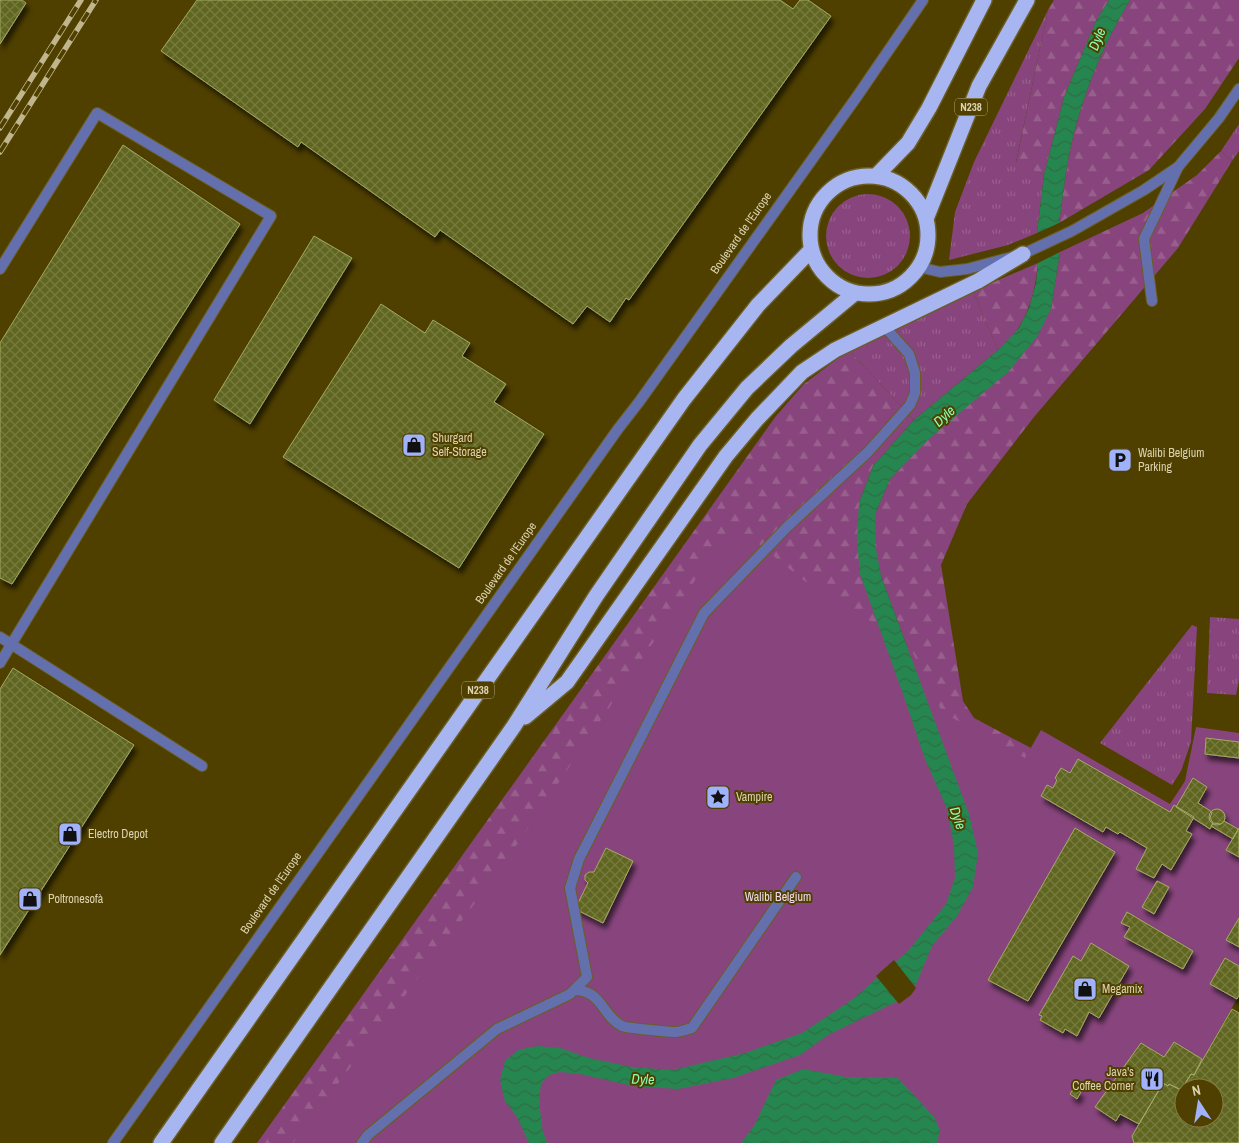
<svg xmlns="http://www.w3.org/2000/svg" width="1239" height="1143" font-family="'Archivo Narrow',sans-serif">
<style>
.grass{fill:url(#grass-tufts)}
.forest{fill:url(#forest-firs)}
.park{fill:#88457d}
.water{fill:url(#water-waves)}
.pier{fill:#4f4000}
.building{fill:url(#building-cross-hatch);stroke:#a3ab62;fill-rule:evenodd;filter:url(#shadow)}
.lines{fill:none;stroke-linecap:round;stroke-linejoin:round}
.lane-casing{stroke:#6b5d23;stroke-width:12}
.street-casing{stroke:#6b5d23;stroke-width:12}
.highway-casing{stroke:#6b5d23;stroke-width:18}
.lane{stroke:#6370ad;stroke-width:10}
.street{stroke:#6370ad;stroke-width:10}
.highway{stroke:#a7b6f0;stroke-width:15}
.rail-casing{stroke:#c0b58c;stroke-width:5.5}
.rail{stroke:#4f4000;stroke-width:4;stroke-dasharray:11;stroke-linecap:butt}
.labels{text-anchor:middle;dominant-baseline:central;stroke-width:4;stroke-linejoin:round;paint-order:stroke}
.shield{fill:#4f4000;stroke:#b2a67a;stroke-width:1}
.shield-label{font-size:11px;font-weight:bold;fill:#dcd2af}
.street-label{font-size:12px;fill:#dcd2af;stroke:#4f4000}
.poi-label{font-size:12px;fill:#dcd2af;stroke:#4f4000;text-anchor:start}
.park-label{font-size:12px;fill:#f2daec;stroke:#4f4000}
.water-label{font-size:14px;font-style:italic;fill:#8dffb5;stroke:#4f4000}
</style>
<defs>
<pattern id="grass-tufts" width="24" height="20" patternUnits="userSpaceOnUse" patternTransform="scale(1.25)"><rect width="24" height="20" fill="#88457d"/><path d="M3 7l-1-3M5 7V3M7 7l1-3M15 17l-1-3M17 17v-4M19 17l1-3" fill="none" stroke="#985f8d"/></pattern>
<pattern id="forest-firs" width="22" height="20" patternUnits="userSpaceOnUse" patternTransform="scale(1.25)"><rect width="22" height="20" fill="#88457d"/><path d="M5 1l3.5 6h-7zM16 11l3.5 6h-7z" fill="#985f8d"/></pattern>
<pattern id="water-waves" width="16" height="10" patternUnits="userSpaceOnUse" patternTransform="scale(1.25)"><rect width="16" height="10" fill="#26864f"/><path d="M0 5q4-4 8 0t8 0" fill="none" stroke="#306d46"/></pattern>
<pattern id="building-cross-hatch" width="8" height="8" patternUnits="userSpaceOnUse" patternTransform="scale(1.25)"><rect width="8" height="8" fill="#606620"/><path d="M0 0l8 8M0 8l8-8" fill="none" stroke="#767b3e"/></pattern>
<filter id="shadow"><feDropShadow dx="3" dy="5.5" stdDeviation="2.5" flood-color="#0009"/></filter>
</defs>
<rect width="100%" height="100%" fill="#4f4000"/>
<path class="grass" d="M1048,10l-32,152 28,13 -7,58 -29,12 -59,15 6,-48 19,-50z
M1239,124v27l-7,10 -11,-10z
M826 236a42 42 0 1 1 84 0a42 42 0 1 1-84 0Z
M973,291l25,59 -84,70 -65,-70z
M1210,617l29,2v61l-3,15 -29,-2z
M1192,625l5,2 -6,115 -10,29 -9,14 -72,-42z"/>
<path class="forest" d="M1054,0h55l-13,21 -32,76 -20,78 -28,-12 32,-153z
M1130,0h109v58l-34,51 -56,61 -90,53c5,-34 8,-68 18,-101 12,-43 30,-84 53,-122z
M1221,151l11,10 -54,87 -144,169 -67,87 -26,61 22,136 11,17 57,30 -6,11 -56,55 -88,-238 -7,-32 2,-32 14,-33 161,-170 9,-57 83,-39 54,-38z
M1038,263c-2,22 -7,45 -19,64 -5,9 -14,16 -21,23l-25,-59z
M849,350l65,70 -41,46 -14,37 44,191 -548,449h-98l519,-727 28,-32z"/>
<path class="park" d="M729,530l30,14 44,36 42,23 67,48 30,61 83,46 16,-28 129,74 15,-23 11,-54 43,6v262l-45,80 -55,49 -7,12 2,7h-841l204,-269z"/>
<path class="water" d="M1109,0h21c-23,38 -41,79 -53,122 -10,33 -13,67 -18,101l-22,10 7,-58 20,-78 32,-76z
M1060,252l-9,57 -14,28 -29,35 -79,67 -39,40 -14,33 -1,32 6,32 88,238 9,39 -5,34 -16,29 -25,30 -15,36 -8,11 -9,7 -72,35 -28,20 -67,23 -55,11 -45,-3 -53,-12 -20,-2 -11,3 -8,9 -2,16 3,28 5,15h-18l-12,-26 -12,-16 -5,-21 5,-19 13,-11 19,-4 23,2 29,10 42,9 42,3 72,-17 57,-20 51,-34 55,-48 38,-47 9,-26 -1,-32 -7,-37 -22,-50 -22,-65 -43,-120 -3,-34 2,-37 14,-37 41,-46 84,-70 21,-22 10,-20 7,-25 2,-20z
M803,1069l43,8 52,1 37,40 5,13 -3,12h-196l13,-17 22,-46z"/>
<path class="pier" d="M894,960l22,28 -5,7 -12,9 -23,-28z"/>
<path class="building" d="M0,0h22l4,3 -26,41z
M197,0h583l13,9 7,-9h8l23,16 -202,284 -3,-2 -16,24 -23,-16 -14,18 -133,-94 -5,7 -134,-95 -3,5 -137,-96z
M123,145l117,79 -228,360 -12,-6v-235z
M314,236l38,22 -102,166 -36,-24z
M381,304l44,29 8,-13 37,23 -8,13 44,28 -12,18 50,32 -85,134 -176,-111z
M13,668l121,77 -134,210v-266z
M1206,738l33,4v16l-34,-4z
M1078,759l92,53 4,-7 20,12 -8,14 6,3 -21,36 -9,-6 -8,14 -18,-9 11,-21 -27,-16 -2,2 -12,-7 -3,5 -62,-36 6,-11 6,3 4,-8 -2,-2 6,-10 9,5z
M1193,778l14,9 -9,16 14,9 -2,6 3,5 -3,6 -34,-22z
M1209 817a8 8 0 1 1 16 0a8 8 0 1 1-16 0Z
M1224,821l14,8 -5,10 -22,-13 2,-3 8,1z
M1075,828l40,24 -87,149 -40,-21z
M1239,828v29l-13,-7z
M606,848l27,13 -30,62 -28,-14 13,-26 -3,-3v-5l4,-3h5z
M1157,881l12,6 -15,27 -12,-7z
M1127,912l66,39 -10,18 -59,-32 6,-10 -9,-4z
M1239,918v29l-13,-7z
M1091,943l38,23 -30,52 -10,-6 -12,24 -12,-7 -2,4 -23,-13 2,-4 -3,-1 34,-59 8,5z
M1225,958l14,8v29l-2,4 -27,-15z
M1232,1009l7,4v130h-105l-2,-7 31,-53 5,3 1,-2 12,6 10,-16 3,1zM1184,1088h30v30h-30z
M1174,1042l28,17 -8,16 -3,-1 -10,16 -12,-6 -1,2 -5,-3 -24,41 -19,-10 -4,7 -21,-14 46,-64 23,14z
M1074,1088l7,4 -4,7 -7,-5z"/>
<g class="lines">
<g class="lane-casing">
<path id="lane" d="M0,269l97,-156 174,103 -271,447
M1152,301l-8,-62 34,-72
M0,637l202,129
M574,990c28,0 28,26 48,36 4,2 48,6 54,6 5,0 11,-3 16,-4l104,-151
M362,1143l6,-8 129,-106 73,-35 17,-17 -17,-89 9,-29 125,-246 83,-86 81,-75 42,-47 5,-12v-20l-6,-19 -25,-28"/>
</g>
<g class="street-casing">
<path id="street" d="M919,267l21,5 27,-3 56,-15 49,-23 72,-41 34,-23 41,-49 20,-29
M113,1143l505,-714 21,-27 219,-307 65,-95"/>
</g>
<g class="highway-casing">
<path id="highway" d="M876,176l32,-33 21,-35 55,-108
M810 235a59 59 0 1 1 118 0a59 59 0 1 1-118 0Z
M926,219l53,-133 48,-86
M525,717l42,-35 159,-226 31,-37 45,-47 33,-22 143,-69 45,-27
M161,1143l523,-744 74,-94 53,-55
M222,1143l292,-417 82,-130 104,-151 47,-57 44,-42 64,-53"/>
</g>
<use href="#lane" class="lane"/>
<use href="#street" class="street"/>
<use href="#highway" class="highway"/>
<g class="rail-casing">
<path id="rail" d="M0,128l81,-128
M0,152l96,-152"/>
</g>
<use href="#rail" class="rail"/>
</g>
<defs>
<g id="shop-square" transform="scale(1.25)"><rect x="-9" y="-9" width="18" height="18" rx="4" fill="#a1b2fd" stroke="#4f4000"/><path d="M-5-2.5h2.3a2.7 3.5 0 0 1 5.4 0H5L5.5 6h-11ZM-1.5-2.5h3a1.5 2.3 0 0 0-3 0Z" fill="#111"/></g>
<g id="parking-square" transform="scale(1.25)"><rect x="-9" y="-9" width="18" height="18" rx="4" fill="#a1b2fd" stroke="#4f4000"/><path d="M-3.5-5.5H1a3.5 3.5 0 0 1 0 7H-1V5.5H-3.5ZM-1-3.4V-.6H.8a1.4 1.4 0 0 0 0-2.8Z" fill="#111"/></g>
<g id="sight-square" transform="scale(1.25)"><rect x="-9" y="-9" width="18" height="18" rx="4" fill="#a1b2fd" stroke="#4f4000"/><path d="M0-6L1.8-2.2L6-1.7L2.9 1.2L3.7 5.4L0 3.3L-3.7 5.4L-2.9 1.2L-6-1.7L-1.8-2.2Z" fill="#111"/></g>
<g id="restaurant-square" transform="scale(1.25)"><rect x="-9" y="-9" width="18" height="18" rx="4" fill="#a1b2fd" stroke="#4f4000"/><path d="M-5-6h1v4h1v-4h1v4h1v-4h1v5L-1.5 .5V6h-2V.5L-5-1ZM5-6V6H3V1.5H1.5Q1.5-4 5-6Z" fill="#111"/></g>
</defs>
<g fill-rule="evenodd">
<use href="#shop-square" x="414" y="445"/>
<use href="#parking-square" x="1120" y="460"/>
<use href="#sight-square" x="718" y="797"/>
<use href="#shop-square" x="70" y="834"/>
<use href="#shop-square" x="30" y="899"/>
<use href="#shop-square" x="1085" y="989"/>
<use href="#restaurant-square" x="1152" y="1079"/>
</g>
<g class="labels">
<g class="shield">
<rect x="955" y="98.5" width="32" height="17" rx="4"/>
<rect x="462" y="681.5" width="32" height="17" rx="4"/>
</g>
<g class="shield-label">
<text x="971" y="107">N238</text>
<text x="478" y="690">N238</text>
</g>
<g class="street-label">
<text transform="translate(741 233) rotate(-55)">Boulevard de l'Europe</text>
<text transform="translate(506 563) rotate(-55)">Boulevard de l'Europe</text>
<text transform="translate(271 893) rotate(-55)">Boulevard de l'Europe</text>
</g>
<g class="poi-label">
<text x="432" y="438">Shurgard<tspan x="432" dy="14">Self-Storage</tspan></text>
<text x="1138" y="453">Walibi Belgium<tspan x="1138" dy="14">Parking</tspan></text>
<text x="736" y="797">Vampire</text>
<text x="88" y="834">Electro Depot</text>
<text x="48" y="899">Poltronesofà</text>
<text x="1102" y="989">Megamix</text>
<text x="1134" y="1072" text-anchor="end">Java's<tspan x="1134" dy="14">Coffee Corner</tspan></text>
</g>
<g class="park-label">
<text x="778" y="897">Walibi Belgium</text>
</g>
<g class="water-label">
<text transform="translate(1097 39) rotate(-68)">Dyle</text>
<text transform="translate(944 416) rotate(-42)">Dyle</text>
<text transform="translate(958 818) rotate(71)">Dyle</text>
<text transform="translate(643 1079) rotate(2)">Dyle</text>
</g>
</g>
<g transform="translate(1199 1103) rotate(348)"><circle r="24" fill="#4f4000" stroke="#877a46"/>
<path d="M0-4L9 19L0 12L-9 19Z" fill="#a1b2fd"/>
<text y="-8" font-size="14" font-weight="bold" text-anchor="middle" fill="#dcd2af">N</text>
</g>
</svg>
